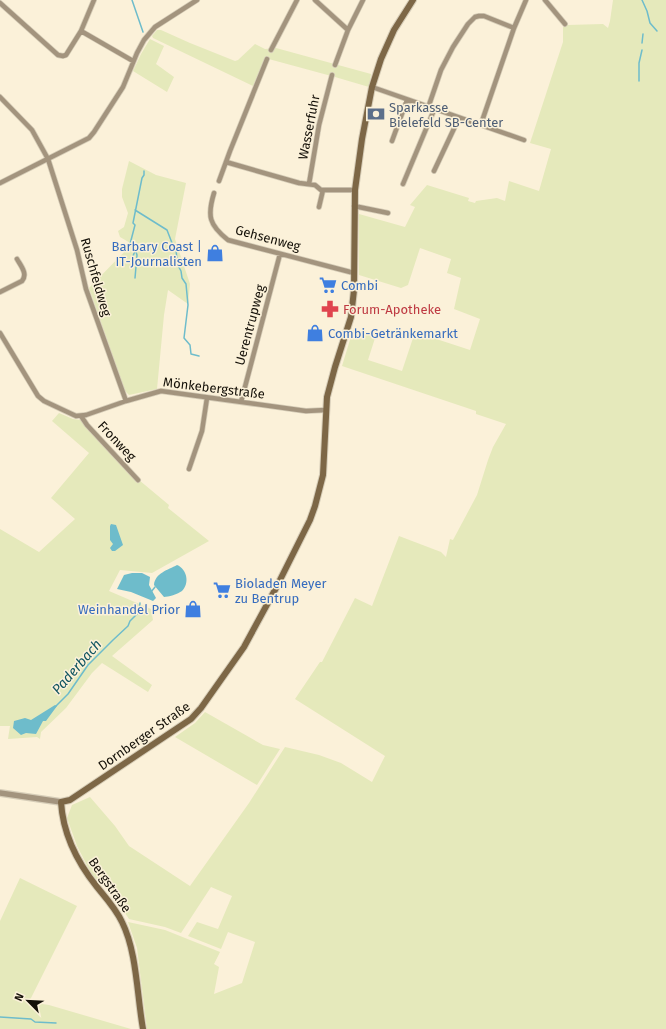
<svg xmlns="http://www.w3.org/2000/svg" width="666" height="1029" font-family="'Fira Sans',sans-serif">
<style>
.green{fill:#e5e9bb}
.water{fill:#6ebccb}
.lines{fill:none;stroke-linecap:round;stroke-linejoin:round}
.stream{stroke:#6ebccb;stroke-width:1.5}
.minor-casing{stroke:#d6cdb8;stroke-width:6}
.tertiary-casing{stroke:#d6cdb8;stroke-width:8}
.secondary-casing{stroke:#d6cdb8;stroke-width:8}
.minor{stroke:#a3947e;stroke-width:4.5}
.tertiary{stroke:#a3947e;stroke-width:5.5}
.secondary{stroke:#7d6746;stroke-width:6}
.labels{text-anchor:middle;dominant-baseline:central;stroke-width:3;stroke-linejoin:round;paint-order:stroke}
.service-label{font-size:13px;fill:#4e5e75;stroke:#fbf1d9;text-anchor:start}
.street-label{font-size:13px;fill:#141008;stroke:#fbf1d9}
.shop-label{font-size:13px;fill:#366cbe;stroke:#fbf1d9;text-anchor:start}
.health-label{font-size:13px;fill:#be3a42;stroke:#fbf1d9;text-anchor:start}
.water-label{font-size:14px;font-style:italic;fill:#115561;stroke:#fbf1d9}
</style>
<rect width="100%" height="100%" fill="#fbf1d9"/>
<path class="green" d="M613,0h53v1029h-519l-10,-81 -9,-26 37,8 55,22 -6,12 5,3 -5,27 28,-11 13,-41 -27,-10 -7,17 -33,-13 9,-14 21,7 14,-33 -21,-9 -30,46 -16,-6 -36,-8 -8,-12 -13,-17 -16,-15 -15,-29 -10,-28 5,-13 18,-8 25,29 14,20 61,40 59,-83 36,-56 34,8 22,8 31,19 13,-26 -90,-57 25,-37h2l33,-64 17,8 27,-70 42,16 5,5 4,-18 3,1 24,-45 11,-35 5,-13 13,-23 -30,-10v-3l-134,-45 11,-36 23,5 -8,25 34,11 13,-39 55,18 10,-31 -26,-10 7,-31 -14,-5 4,-14 -31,-11 -12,37 -7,3 -42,-13v-61l46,13 10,-20 -5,-2 17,-20 42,13 -1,3 7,2 1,-2 21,-3 8,3 4,-20 30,10 12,-42 -21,-6 33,-101v-15l4,-2 36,-1 5,4 2,-7z
M157,30h4l29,13 45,18 3,-1 17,-16 10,5 11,-1 95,26 -2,13 -34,-10 -70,-19 -12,28 -100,-48 -1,-2z
M150,39l14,7 -8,18 18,13 -7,15 -34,-21 8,-17z
M129,161l27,14 30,8 -11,56 15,45 -2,20 -20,-14 -4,25 -7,74 -28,6 -4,-4 -36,-103 43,-44 -12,-7 -2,-6 6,-4 4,-14 -6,-16v-8z
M59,413l14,6 8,1 57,62 1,-2 30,25 -1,3 41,33 -57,32 -32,-3 -11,21 42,18 2,11 -41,36 40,29 -4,7 -46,-29 -10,10 -26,35 -25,24 -1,7 -3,-2 -29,2 2,-13h-10v-197l39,23 36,-33 -24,-21 38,-45 -37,-32z
M205,712l58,33 17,4 -23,36 -82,-48 20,-14z
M20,878l57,28 -48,96 20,3 82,24h-131v-108z"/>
<path class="water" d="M111,524l5,1 7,20 -8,6h-3l-2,-3 3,-4 -3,-4v-14z
M177,565c10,4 13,18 5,26 -4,3 -14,6 -18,6l-10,-12c1,-12 14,-15 23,-20z
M132,573h10l8,4 -1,8 7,13 -3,3 -22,-9 -14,-3 7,-14z
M55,705l2,1 -11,15h-3l-7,13 -10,-1 -5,2 -8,-7 1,-7 11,-3 6,2z"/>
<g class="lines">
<path class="stream" d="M132,0l11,32
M642,0l5,11 3,12 7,8
M642,43l1,-9
M639,81v-18l3,-13
M135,210l32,20 5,13 4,4 1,17 4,7 1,7 4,6 2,21 -4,33 6,7 1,9 8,2
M133,256l2,-5
M135,278l2,-23 -2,-6 -5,-5 5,-19 -2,-2 9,-45 2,-3v-4
M151,592l4,-5
M55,707l13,-13 20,-29 25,-25 15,-14 2,-5 9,-9 1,-9
M0,1017l31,2 4,3 21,1"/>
<g class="minor-casing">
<path id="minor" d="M315,0l33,30
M545,0l20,24
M0,3l58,52 5,1 3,-1 15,-24 13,-31
M81,31l52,30
M271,50l26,-50
M335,65l13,-35 15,-30
M372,87l152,53
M0,97l32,33 16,29 29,91 9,39 40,112
M428,108l13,-38 12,-23 15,-23 7,-7 4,-1h5l30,12
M481,124l33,-96 12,-28
M392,141l15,-41
M226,162l73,21 16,2 6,5h34
M434,171l25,-53
M219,181l11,-30 37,-92
M0,183l89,-45 5,-6 29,-45 14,-34 7,-13 11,-13 42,-27
M309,184l10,-59 13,-50
M403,184l31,-74
M214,193c-7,23 -5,32 14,47l126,33
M354,206l34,7
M319,207l4,-17
M0,292l22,-11c6,-7 -1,-15 -5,-22
M0,333l38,63 6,5 32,15 10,-1 40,-14 35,-10 145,20 20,-1
M241,402l39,-148
M81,416l6,9 51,55
M189,469l13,-38 5,-33"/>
</g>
<g class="tertiary-casing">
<path id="tertiary" d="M0,793l61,9"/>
</g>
<g class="secondary-casing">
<path id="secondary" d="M143,1029c-6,-33 -6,-77 -21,-107 -6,-13 -16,-24 -25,-35 -20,-25 -34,-52 -36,-85l9,-2 121,-81 10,-11 43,-61 32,-59 34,-68 5,-14 8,-31 4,-78 8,-30 16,-50 3,-27 1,-100 7,-51 10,-52 9,-28 13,-29 19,-30"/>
</g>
<use href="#minor" class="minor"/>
<use href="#tertiary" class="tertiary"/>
<use href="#secondary" class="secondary"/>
</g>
<defs>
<g id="bank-bare" transform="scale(1.38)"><path d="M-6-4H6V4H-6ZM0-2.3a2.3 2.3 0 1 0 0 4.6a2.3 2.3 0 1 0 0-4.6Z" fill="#5c6f8a" stroke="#fbf1d9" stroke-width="2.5" paint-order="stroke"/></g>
<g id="shop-bare" transform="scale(1.38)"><path d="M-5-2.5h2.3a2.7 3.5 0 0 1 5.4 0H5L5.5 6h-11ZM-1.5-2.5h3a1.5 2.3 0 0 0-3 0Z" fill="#3f7fe0" stroke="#fbf1d9" stroke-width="2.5" paint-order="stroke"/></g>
<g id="supermarket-bare" transform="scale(1.38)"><path d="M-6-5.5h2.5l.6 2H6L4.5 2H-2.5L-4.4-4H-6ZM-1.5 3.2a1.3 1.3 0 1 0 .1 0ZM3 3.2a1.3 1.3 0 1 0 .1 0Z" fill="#3f7fe0" stroke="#fbf1d9" stroke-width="2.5" paint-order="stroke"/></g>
<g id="pharmacy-bare" transform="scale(1.38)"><path d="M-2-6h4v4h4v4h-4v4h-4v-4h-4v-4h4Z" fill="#e0444e" stroke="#fbf1d9" stroke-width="2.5" paint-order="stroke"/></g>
</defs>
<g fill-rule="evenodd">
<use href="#bank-bare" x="376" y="114"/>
<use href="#shop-bare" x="215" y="253"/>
<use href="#supermarket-bare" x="328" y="285"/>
<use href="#pharmacy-bare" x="330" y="309"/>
<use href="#shop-bare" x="315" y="333"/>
<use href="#supermarket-bare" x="222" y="590"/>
<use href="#shop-bare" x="193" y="609"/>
</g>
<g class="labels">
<g class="service-label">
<text x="389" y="107">Sparkasse<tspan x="389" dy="15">Bielefeld SB-Center</tspan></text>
</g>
<g class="street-label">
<text transform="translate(309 127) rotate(-79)">Wasserfuhr</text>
<text transform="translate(268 238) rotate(15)">Gehsenweg</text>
<text transform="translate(96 277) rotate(74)">Ruschfeldweg</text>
<text transform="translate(250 325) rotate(-75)">Uerentrupweg</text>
<text transform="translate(214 388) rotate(7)">Mönkebergstraße</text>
<text transform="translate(117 441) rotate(47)">Fronweg</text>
<text transform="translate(144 736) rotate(-35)">Dornberger Straße</text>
<text transform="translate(110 885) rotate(55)">Bergstraße</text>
</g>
<g class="shop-label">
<text x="202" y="246" text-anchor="end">Barbary Coast |<tspan x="202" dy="15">IT-Journalisten</tspan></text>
<text x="341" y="285">Combi</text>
<text x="328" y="333">Combi-Getränkemarkt</text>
<text x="235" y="583">Bioladen Meyer<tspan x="235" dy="15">zu Bentrup</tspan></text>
<text x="180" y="609" text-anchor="end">Weinhandel Prior</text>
</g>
<g class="health-label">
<text x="343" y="309">Forum-Apotheke</text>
</g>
<g class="water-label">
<text transform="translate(77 667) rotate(-49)">Paderbach</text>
</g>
</g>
<g transform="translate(28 1001) rotate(294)" stroke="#fbf1d9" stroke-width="3" paint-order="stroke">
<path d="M0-3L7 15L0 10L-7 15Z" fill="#141008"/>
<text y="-6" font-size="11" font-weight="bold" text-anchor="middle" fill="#141008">N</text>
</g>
</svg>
